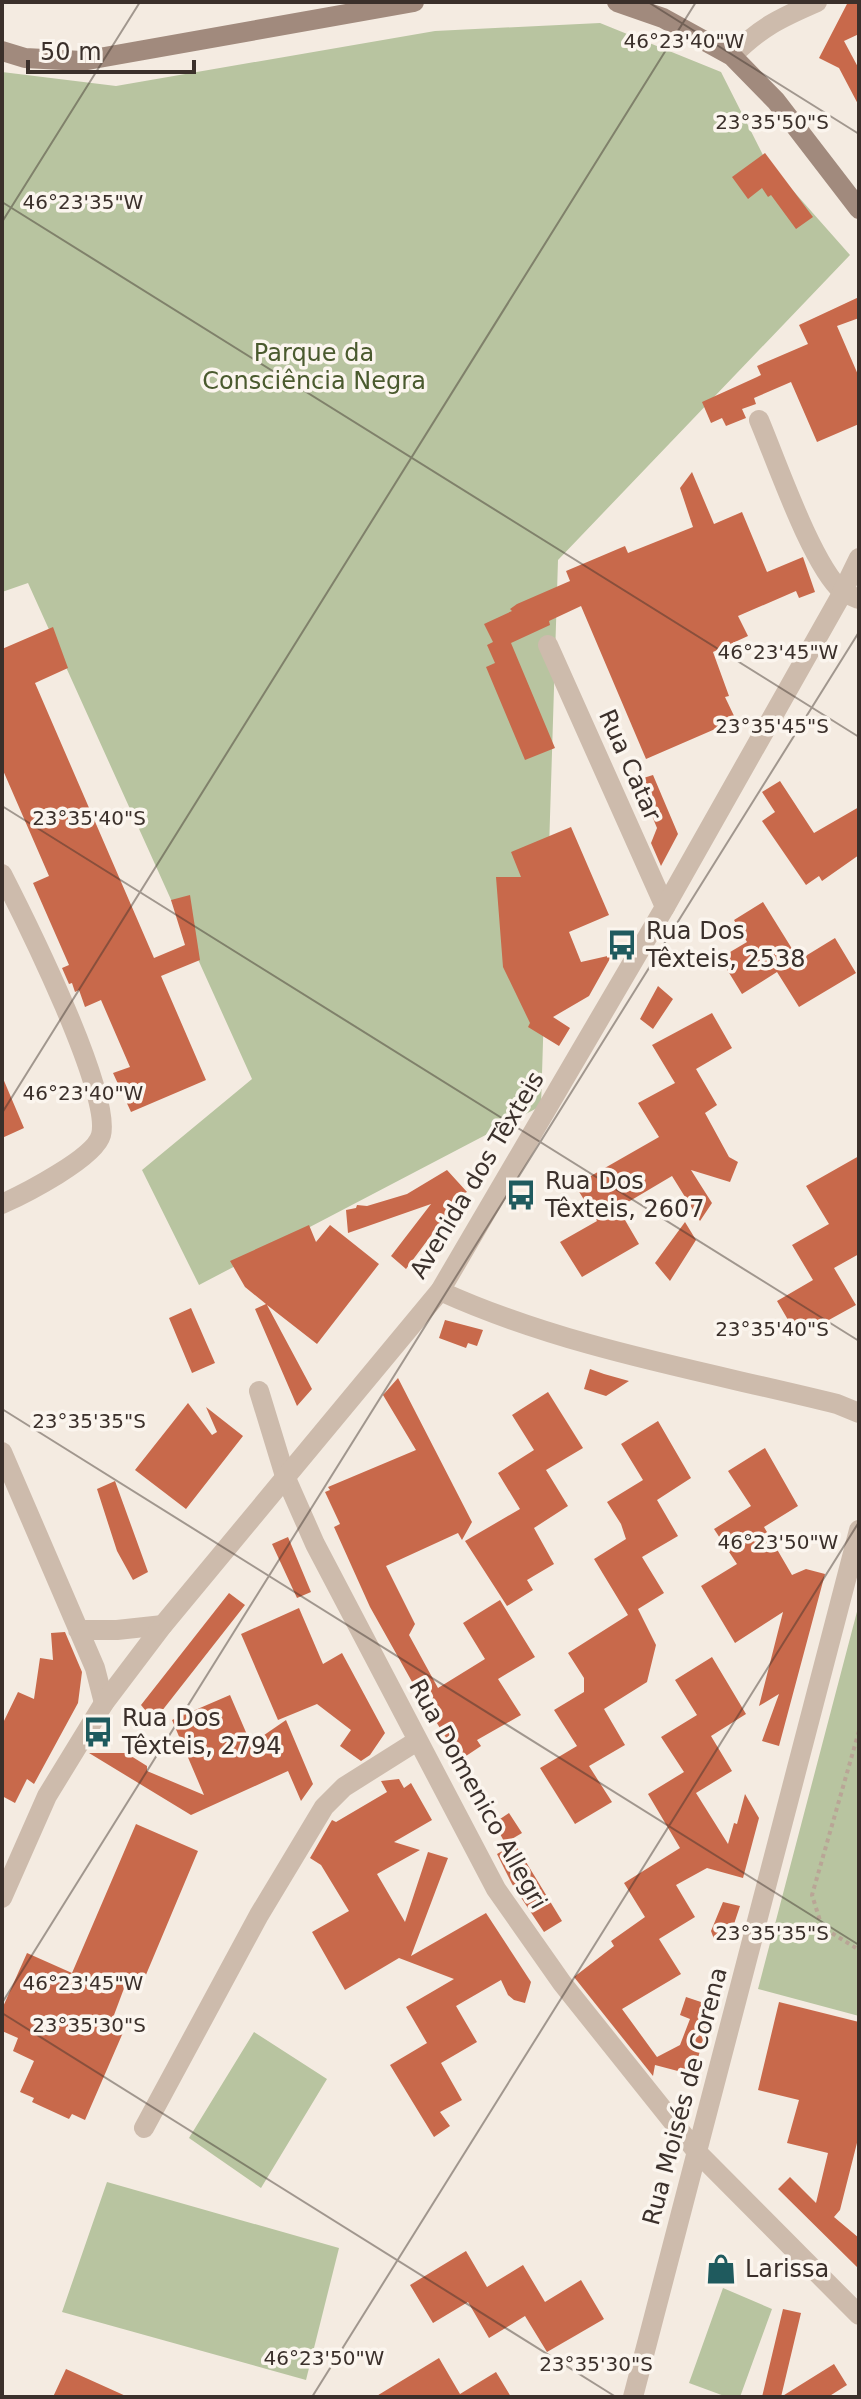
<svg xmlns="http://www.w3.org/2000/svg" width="861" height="2399" font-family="'DejaVu Sans',sans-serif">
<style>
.green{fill:#b8c4a0}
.building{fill:#c8694b}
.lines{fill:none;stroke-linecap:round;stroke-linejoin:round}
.path{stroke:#b9a596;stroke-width:4;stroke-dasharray:4 4;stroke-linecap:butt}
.minor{stroke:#cdbbac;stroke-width:20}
.tertiary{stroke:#cdbbac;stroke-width:20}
.secondary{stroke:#a18a7d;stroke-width:20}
.ticks{fill:none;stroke:#3b302b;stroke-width:2;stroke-opacity:0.45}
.labels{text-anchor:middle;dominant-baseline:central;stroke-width:7;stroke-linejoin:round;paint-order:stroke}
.park-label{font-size:24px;fill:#4a5a2e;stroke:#fbf5ee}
.street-label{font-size:24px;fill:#3b302b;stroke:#fbf5ee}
.poi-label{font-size:24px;fill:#3b302b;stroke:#fbf5ee;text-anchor:start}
.ticks-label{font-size:20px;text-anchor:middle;fill:#3b302b;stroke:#fbf5ee;stroke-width:7;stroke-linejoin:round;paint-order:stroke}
</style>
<rect width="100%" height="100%" fill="#f4ebe1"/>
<path class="green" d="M600,23l121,49 44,87 85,96 -292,305 -17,546 -342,179 -57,-115 110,-91 -224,-496 -26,9v-520l114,14 319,-55z
M859,1604v412l-101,-27z
M254,2032l73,47 -66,109 -72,-50z
M107,2182l232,66 -33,132 -244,-68z
M723,2288l49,21 -32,88h-13l-38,-14z"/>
<path class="building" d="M848,2h11v32l-15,7 15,28v37l-20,-38 -20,-10z
M765,153l48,64 -17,12 -25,-34 -3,2 -6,-9 -14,11 -16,-22z
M859,297v21l-22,8 22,51v47l-42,18 -26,-60 -37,16 2,6 -14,5 4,9 -20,8 -4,-8 -11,5 -9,-21 55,-25 4,-2 -4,-9 51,-22 -9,-19z
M692,472l22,52 28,-12 25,60 36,-15 12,35 -16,6 -3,-7 -58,25 10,20 -35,16 16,44 -4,1 11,23 -90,39 -65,-153 -32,15 1,4 -39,18 44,105 -30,12 -39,-93 9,-4 -8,-18 6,-3 -9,-18 28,-13 -2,-2 7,-5 53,-23 -4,-10 59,-25 3,7 65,-26 -13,-39z
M53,627l15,41 -33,15 119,275 31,-13 -14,-45 19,-5 10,65 -39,16 45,104 -75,32 -18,-39 17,-6 -29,-67 -16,7 -6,-17 -4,2 -3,-9 -3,1 -7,-16 7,-3 -36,-82 16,-7 -47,-108v-119z
M653,775l25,59 -17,32 -10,-23 6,-15 -20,-48z
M780,781l34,52 45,-26v48l-37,26 -3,-5 -13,9 -44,-64 13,-9 -13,-20z
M571,827l38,88 -40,17 12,30 31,-7 -23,41 -36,21 17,11 -11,18 -31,-19 2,-4 -27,-56 -7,-90h25l-10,-25z
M763,902l36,58 36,-22 21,35 -57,34 -22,-35 -35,22 -22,-36 27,-16 -13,-22z
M658,986l15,13 -20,30 -13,-10z
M712,1013l20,35 -36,21 21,36 -12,8 24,44 9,5 -8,20 -39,-12 21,33 -12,18 -28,-45 -54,32 21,36 -57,33 -22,-35 37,-21 -22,-36 84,-48 -21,-34 37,-20 -23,-38z
M2,1076l22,52 -22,10z
M859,1156v98l-25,14 22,37 -58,32 -21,-36 36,-21 -21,-35 37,-21 -23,-38z
M447,1170l20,22 -5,2 -56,75 -15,-13 40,-52 -83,29 -2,-23 10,-2 1,-3 10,1 40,-12z
M685,1222l11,18 -26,41 -15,-18z
M309,1225l7,17 14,-17 49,39 -62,80 -50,-39 45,84 -15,17 -42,-97 11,-5 -21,-17 -15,-26z
M191,1308l24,55 -23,10 -23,-55z
M445,1320l38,10 -6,16 -9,-3 -2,5 -27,-10z
M590,1369l14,5 25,7 -23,15 -22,-7z
M398,1378l74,144 -10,18 -4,-7 -72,33 29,58 -6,11 29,53 47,-29 -22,-36 37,-23 35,57 -37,22 23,36 -44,25 4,6 -21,14 -40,-64 -50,-89 -36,-80 6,-3 -15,-32 5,-2 -2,-3 88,-37 -33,-55z
M548,1392l35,56 -37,22 22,36 -34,22 20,36 -27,16 6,10 -26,16 -42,-65 55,-32 -22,-36 36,-23 -22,-35z
M188,1403l24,32 5,-3 -11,-25 37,29 -57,73 -51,-39z
M658,1421l33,57 -34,22 21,36 -36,21 22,36 -26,16 18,36 -9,37 -43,27 21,36 -36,21 23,36 -37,22 -35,-56 37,-22 -23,-36 30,-18v-14l-16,-25 60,-38 -34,-56 32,-20 -5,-15 -14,-22 36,-22 -22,-36z
M765,1448l33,58 -34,21 28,48 14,-6 19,5 -46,172 -17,-5 17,-47 -20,12 24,-94 -48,31 -34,-57 36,-22 -23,-35 37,-23 -23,-35z
M115,1481l33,91 -15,8 -16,-29 -20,-62z
M288,1537l23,55 -14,6 -25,-54z
M229,1593l16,12 -91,116 -13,-16z
M299,1608l24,56 19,-11 43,80 -15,22 -9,6 -21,-15 11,-16 -34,-26 -39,16 -37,-86z
M65,1632l17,40 -4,31 -44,81 -7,-5 -12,24 -13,-7v-71l16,-33 16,7 6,-41 13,2 -2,-27z
M712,1657l34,57 -35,22 21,35 -36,22 32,51 6,-21 3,1 8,-30 14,24 -16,60 -36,-10 -31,17 19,32 -36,22 22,35 -59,35 35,48 23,-12 10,-26 -10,-4 6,-18 27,9 -20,69 -38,-10 -2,11 -79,-99 40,-31 -3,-5 34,-24 -21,-34 56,-35 -32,-54 36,-22 -23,-35 36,-22 -22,-35z
M230,1695l21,49 35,-24 27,64 -12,17 -13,-30 -97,44 -102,-62h41l1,3 16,10v5l57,24 -32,-75z
M399,1779l5,9 7,-5 21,37 -38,22 26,8 -43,24 28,48 23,-70 20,6 -37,98 75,-43 45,69 -6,21 -11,-3 -6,-5 -7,-15 -45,26 21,36 -36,21 21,37 -22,12 10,14 -16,11 -44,-72 37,-22 -21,-36 48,-28 -55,-21 -54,32 -33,-58 37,-21 -28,-46 -11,-7 22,-38 4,2 51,-30 -6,-11z
M509,1813l13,20 -17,10 -11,-20z
M136,1824l62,27 -58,138 -14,-6 -12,32 14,6 -43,99 -13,-6 -3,5 -37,-17 2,-4 -14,-6 14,-31 -21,-10 5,-13 -16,-7v-22l25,-56 45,20z
M515,1844l47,77 -18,11 -32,-48 -15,-30z
M723,1902l17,4 -12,36 -14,-3 -3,-8z
M779,2002l80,20v113l-19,75 -6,7 25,21v31l-81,-80 12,-12 26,26 12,-50 -41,-10 12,-43 -41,-10z
M466,2251l21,36 36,-22 22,37 36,-22 23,39 -57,33 -22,-36 -36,22 -21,-36 -35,21 -23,-38z
M783,2309l18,4 -20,84h-19z
M439,2358l21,36 36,-22 15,25h-136z
M834,2364l13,21 -19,12h-47z
M66,2369l62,28h-75z"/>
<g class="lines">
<path class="path" d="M859,1731l-47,164 10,32 34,21 3,-1"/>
<path class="minor" d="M732,56c29,-29 48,-38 85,-54
M759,420c17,40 53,145 83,171 4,3 12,6 17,8
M548,645l117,262
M2,874c23,45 110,219 99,261 -6,23 -77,59 -99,69
M440,1291c125,57 264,80 397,113l22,9
M259,1391l26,85 30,68 181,345 66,94 135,169 162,163
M2,1452l93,216 9,35
M78,1630h39l46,-5
M144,2128l115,-213 65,-108 20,-20 73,-46
M633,2397l226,-867"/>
<path class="tertiary" d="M2,1898l45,-102 57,-93 59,-78 277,-334 225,-384 174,-308 20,-41"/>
<path class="secondary" d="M617,2l46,16 69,38 44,45 83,108
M2,51l23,7 57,3 332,-59"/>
</g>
<path class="ticks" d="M648,2l211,132M2,202l857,535M2,222l138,-220M2,806l857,535M2,1113l694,-1111M2,1409l857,536M2,2003l857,-1371M2,2013l614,384M312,2397l547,-875"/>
<defs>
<g id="bus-bare" transform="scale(2.4)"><path d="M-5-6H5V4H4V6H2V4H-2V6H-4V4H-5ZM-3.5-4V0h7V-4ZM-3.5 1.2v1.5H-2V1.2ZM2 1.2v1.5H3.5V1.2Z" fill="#1f5a5e" stroke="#fbf5ee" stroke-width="2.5" paint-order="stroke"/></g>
<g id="shop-bare" transform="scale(2.4)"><path d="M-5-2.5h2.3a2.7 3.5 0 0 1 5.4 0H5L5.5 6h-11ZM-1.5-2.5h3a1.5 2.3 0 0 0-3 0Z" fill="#1f5a5e" stroke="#fbf5ee" stroke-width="2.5" paint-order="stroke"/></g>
</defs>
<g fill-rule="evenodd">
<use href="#bus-bare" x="622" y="945"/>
<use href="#bus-bare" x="521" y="1195"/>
<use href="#bus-bare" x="98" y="1732"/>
<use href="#shop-bare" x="721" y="2269"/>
</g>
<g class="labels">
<g class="park-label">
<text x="314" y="353">Parque da<tspan x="314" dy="28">Consciência Negra</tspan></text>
</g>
<g class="street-label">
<text transform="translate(630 765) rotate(66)">Rua Catar</text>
<text transform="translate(477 1175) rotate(-59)">Avenida dos Têxteis</text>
<text transform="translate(478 1794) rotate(61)">Rua Domenico Allegri</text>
<text transform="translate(685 2096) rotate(-75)">Rua Moisés de Corena</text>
</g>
<g class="poi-label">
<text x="646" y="931">Rua Dos<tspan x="646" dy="28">Têxteis, 2538</tspan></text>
<text x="545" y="1181">Rua Dos<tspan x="545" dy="28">Têxteis, 2607</tspan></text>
<text x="122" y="1718">Rua Dos<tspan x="122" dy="28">Têxteis, 2794</tspan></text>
<text x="745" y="2269">Larissa</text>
</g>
</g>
<g class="ticks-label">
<text x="684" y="48">46°23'40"W</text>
<text x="772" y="129">23°35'50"S</text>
<text x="83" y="209">46°23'35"W</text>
<text x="778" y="659">46°23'45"W</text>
<text x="772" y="733">23°35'45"S</text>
<text x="89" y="825">23°35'40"S</text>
<text x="83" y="1100">46°23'40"W</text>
<text x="772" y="1336">23°35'40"S</text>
<text x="89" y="1428">23°35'35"S</text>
<text x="778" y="1549">46°23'50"W</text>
<text x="772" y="1940">23°35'35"S</text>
<text x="83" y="1990">46°23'45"W</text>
<text x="89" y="2032">23°35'30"S</text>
<text x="324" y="2365">46°23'50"W</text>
<text x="596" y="2371">23°35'30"S</text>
</g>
<rect width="861" height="2399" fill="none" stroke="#3b302b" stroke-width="8"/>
<path d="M28 60v12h166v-12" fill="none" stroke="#3b302b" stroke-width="4"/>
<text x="40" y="60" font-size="24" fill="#3b302b" stroke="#fbf5ee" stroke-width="6" paint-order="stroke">50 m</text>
</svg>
